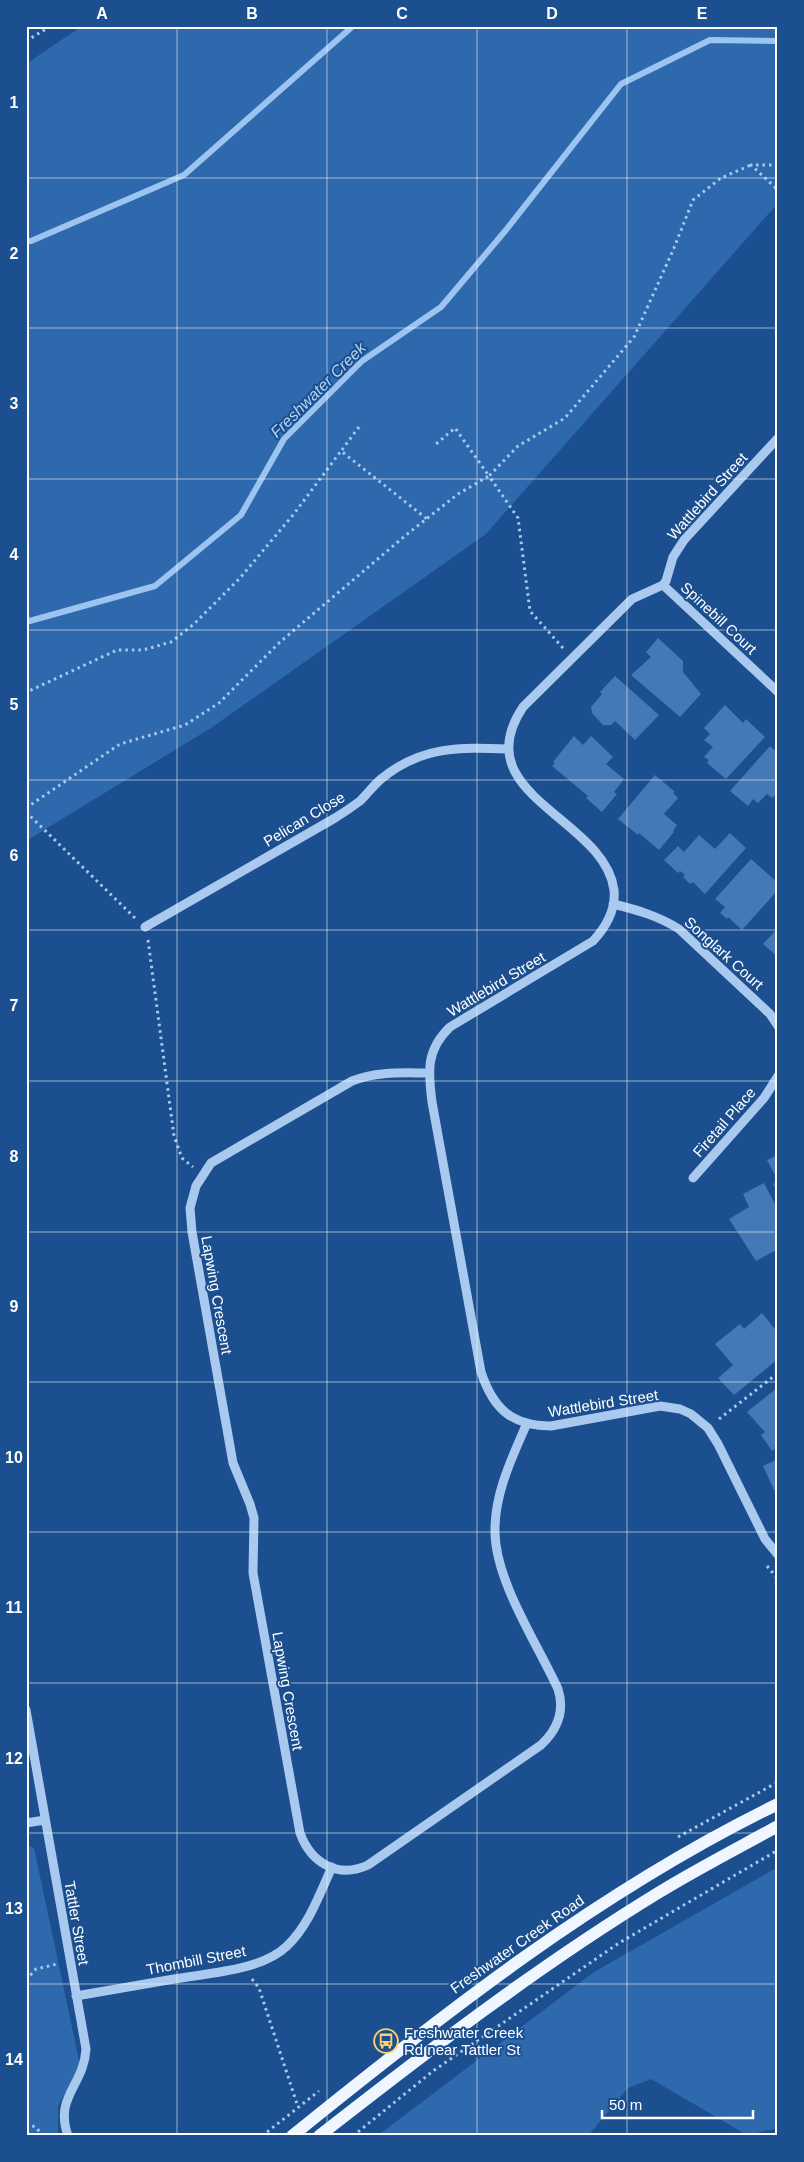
<svg xmlns="http://www.w3.org/2000/svg" width="804" height="2162" font-family="Helvetica,sans-serif">
<style>
.green{fill:#2e69ad}
.lines{fill:none;stroke-linecap:round;stroke-linejoin:round}
.stream{stroke:#9cc4f0;stroke-width:6}
.building{fill:#4478b7}
.path{stroke:#a9c9ee;stroke-width:3;stroke-dasharray:2.5 4;stroke-linecap:butt}
.minor{stroke:#a9c9ee;stroke-width:9}
.major{stroke:#f0f6ff;stroke-width:12}
.grid{fill:none;stroke:#fff;stroke-width:1;stroke-opacity:0.55}
.labels{text-anchor:middle;dominant-baseline:central;stroke-width:4;stroke-linejoin:round;paint-order:stroke}
.street-label{font-size:15px;fill:#fff;stroke:#1b4f8f}
.poi-label{font-size:15px;fill:#fff;stroke:#1b4f8f;text-anchor:start}
.water-label{font-size:16px;font-style:italic;fill:#b5d3f5;stroke:#1b4f8f}
.neatline{fill:none;stroke:#fff;stroke-width:2}
.grid-label{font-size:16px;text-anchor:middle;font-weight:bold;fill:#fff}
</style>
<rect width="100%" height="100%" fill="#1b4f8f"/>
<path class="green" d="M82,26h696v177l-292,331 -275,194 -185,113v-777z
M26,1844l8,4 46,217 -22,41v26l-6,4h-26z
M778,1867v261l-31,7 -96,-56 -23,9 -40,48h-211l217,-164z"/>
<g class="lines">
<path class="stream" d="M26,241h5l153,-66 169,-149
M26,622l129,-36 86,-71 43,-76 78,-78 79,-54 65,-77 115,-146 89,-44 68,1"/>
</g>
<path class="building" d="M658,638l25,23v11l18,22 -21,23 -49,-42 20,-18 -5,-5z
M615,676l44,39 -24,25 -20,-19 -4,4h-8l-11,-12 -1,-6 11,-13 -2,-2z
M725,705l18,18 3,-4 19,18 -39,42 -19,-16 2,-3 -5,-3 9,-10 -9,-7 6,-6 -6,-6z
M574,736l9,9 8,-9 22,21 -7,7 18,15 -10,13 3,2 -15,18 -16,-14 2,-2 -36,-30 3,-3 -2,-1z
M770,746l8,7v39l-6,6 -5,-4 -9,9 -5,-4 -5,7 -18,-15z
M655,775l20,17 -2,1 5,5 -14,16 13,11 -4,6 1,1 -15,18 -20,-17 -1,2 -20,-16z
M730,833l16,15 -41,46 -12,-12 -3,2 -7,-7 2,-2 -5,-4 -2,2 -14,-13 14,-14 6,6 15,-17 16,14z
M751,859l27,24v7l-36,40 -14,-13 -1,2 -7,-6 5,-6 -10,-8z
M778,928v29l-15,-13z
M778,1155v26l-11,-21z
M778,1181v12l-5,-9z
M764,1183l14,27v39l-22,12 -27,-42 20,-12 -6,-13z
M762,1313l16,20v26l-44,36 -16,-17 15,-13 -18,-21 25,-20 4,5z
M778,1387v59l-6,5 -11,-16 4,-3 -18,-20z
M778,1459v30l-4,1 -11,-24z"/>
<g class="lines">
<path class="path" d="M26,41l25,-15
M778,165h-27l27,25
M359,427l-18,24 86,68
M563,648l-33,-37 -12,-93 -29,-42 29,-30 47,-28 69,-81 40,-89 19,-48 28,-22 30,-13
M26,695l3,-4 88,-41h26l28,-8 23,-18 46,-46 53,-63 48,-64
M26,808l94,-64 65,-19 34,-22 61,-61 126,-107 52,-41 31,-18 -34,-48 -19,16
M26,812l109,106
M148,940l26,196 8,22 11,9
M719,1419l59,-46
M767,1566l11,13
M678,1837l100,-55
M252,1979l7,9 39,119
M26,1980l10,-11 21,-5
M26,2124l10,3 6,8
M262,2136l57,-45
M353,2136l80,-65 186,-128 159,-93"/>
<path class="minor" d="M778,438l-94,102 -11,17 -7,24 -3,4 -31,14 -109,108c-59,88 82,111 91,183 2,20 -8,37 -21,51l-143,86c-24,23 -22,44 -18,75l49,270c12,36 30,54 70,54l109,-20 20,3 11,5 17,14 10,16 47,95 13,16
M663,585l115,107
M613,904c25,6 45,12 66,25l91,85 8,12
M145,927l190,-109c8,-5 17,-11 25,-17 7,-7 14,-16 21,-22 40,-33 79,-32 127,-30
M429,1073c-27,0 -52,-2 -77,8l-141,82 -15,23 -6,22 2,24 41,231 17,41 4,14 -1,55 47,260c11,30 38,46 68,32l173,-120c17,-16 24,-34 17,-56 -21,-46 -62,-107 -63,-156 -1,-39 17,-75 32,-110
M693,1178l71,-80 14,-22
M26,1710l60,339c-2,37 -32,47 -18,87
M26,1823l19,-3
M76,1996c33,-6 65,-11 98,-17 34,-6 87,-8 113,-33 22,-21 32,-51 45,-79"/>
<path class="major" d="M292,2136c152,-123 309,-246 486,-332
M319,2136c110,-86 221,-171 339,-243 39,-24 80,-45 120,-67"/>
</g>
<path class="grid" d="M177,26v2110M327,26v2110M477,26v2110M627,26v2110M26,178h752M26,328h752M26,479h752M26,630h752M26,780h752M26,930h752M26,1081h752M26,1232h752M26,1382h752M26,1532h752M26,1683h752M26,1833h752M26,1984h752"/>
<defs>
<g id="bus-ring" transform="scale(1.25)"><circle r="9.5" fill="#1b4f8f" stroke="#ffd166" stroke-width="1.5"/><path d="M-5-6H5V4H4V6H2V4H-2V6H-4V4H-5ZM-3.5-4V0h7V-4ZM-3.5 1.2v1.5H-2V1.2ZM2 1.2v1.5H3.5V1.2Z" fill="#ffd166"/></g>
</defs>
<g fill-rule="evenodd">
<use href="#bus-ring" x="386" y="2041"/>
</g>
<g class="labels">
<g class="street-label">
<text transform="translate(707 496) rotate(-48)">Wattlebird Street</text>
<text transform="translate(719 618) rotate(43)">Spinebill Court</text>
<text transform="translate(304 819) rotate(-31)">Pelican Close</text>
<text transform="translate(724 953) rotate(42)">Songlark Court</text>
<text transform="translate(496 984) rotate(-31)">Wattlebird Street</text>
<text transform="translate(724 1122) rotate(-49)">Firetail Place</text>
<text transform="translate(217 1295) rotate(80)">Lapwing Crescent</text>
<text transform="translate(603 1403) rotate(-9)">Wattlebird Street</text>
<text transform="translate(288 1691) rotate(80)">Lapwing Crescent</text>
<text transform="translate(77 1923) rotate(80)">Tattler Street</text>
<text transform="translate(517 1944) rotate(-35)">Freshwater Creek Road</text>
<text transform="translate(196 1960) rotate(-11)">Thombill Street</text>
</g>
<g class="poi-label">
<text x="404" y="2032">Freshwater Creek<tspan x="404" dy="17">Rd near Tattler St</tspan></text>
</g>
<g class="water-label">
<text transform="translate(318 390) rotate(-45)">Freshwater Creek</text>
</g>
</g>
<rect width="804" height="2162" fill="none" stroke="#1b4f8f" stroke-width="55"/>
<path d="M602 2110v8h151v-8" fill="none" stroke="#ffffff" stroke-width="2.5"/>
<text x="609" y="2110" font-size="15" fill="#ffffff" stroke="#1b4f8f" stroke-width="4" paint-order="stroke">50 m</text>
<rect x="28" y="28" width="748" height="2106" class="neatline"/>
<g class="grid-label">
<text x="102" y="19">A</text>
<text x="252" y="19">B</text>
<text x="402" y="19">C</text>
<text x="552" y="19">D</text>
<text x="702" y="19">E</text>
<text x="14" y="108">1</text>
<text x="14" y="259">2</text>
<text x="14" y="409">3</text>
<text x="14" y="560">4</text>
<text x="14" y="710">5</text>
<text x="14" y="861">6</text>
<text x="14" y="1011">7</text>
<text x="14" y="1162">8</text>
<text x="14" y="1312">9</text>
<text x="14" y="1463">10</text>
<text x="14" y="1613">11</text>
<text x="14" y="1764">12</text>
<text x="14" y="1914">13</text>
<text x="14" y="2065">14</text>
</g>
</svg>
